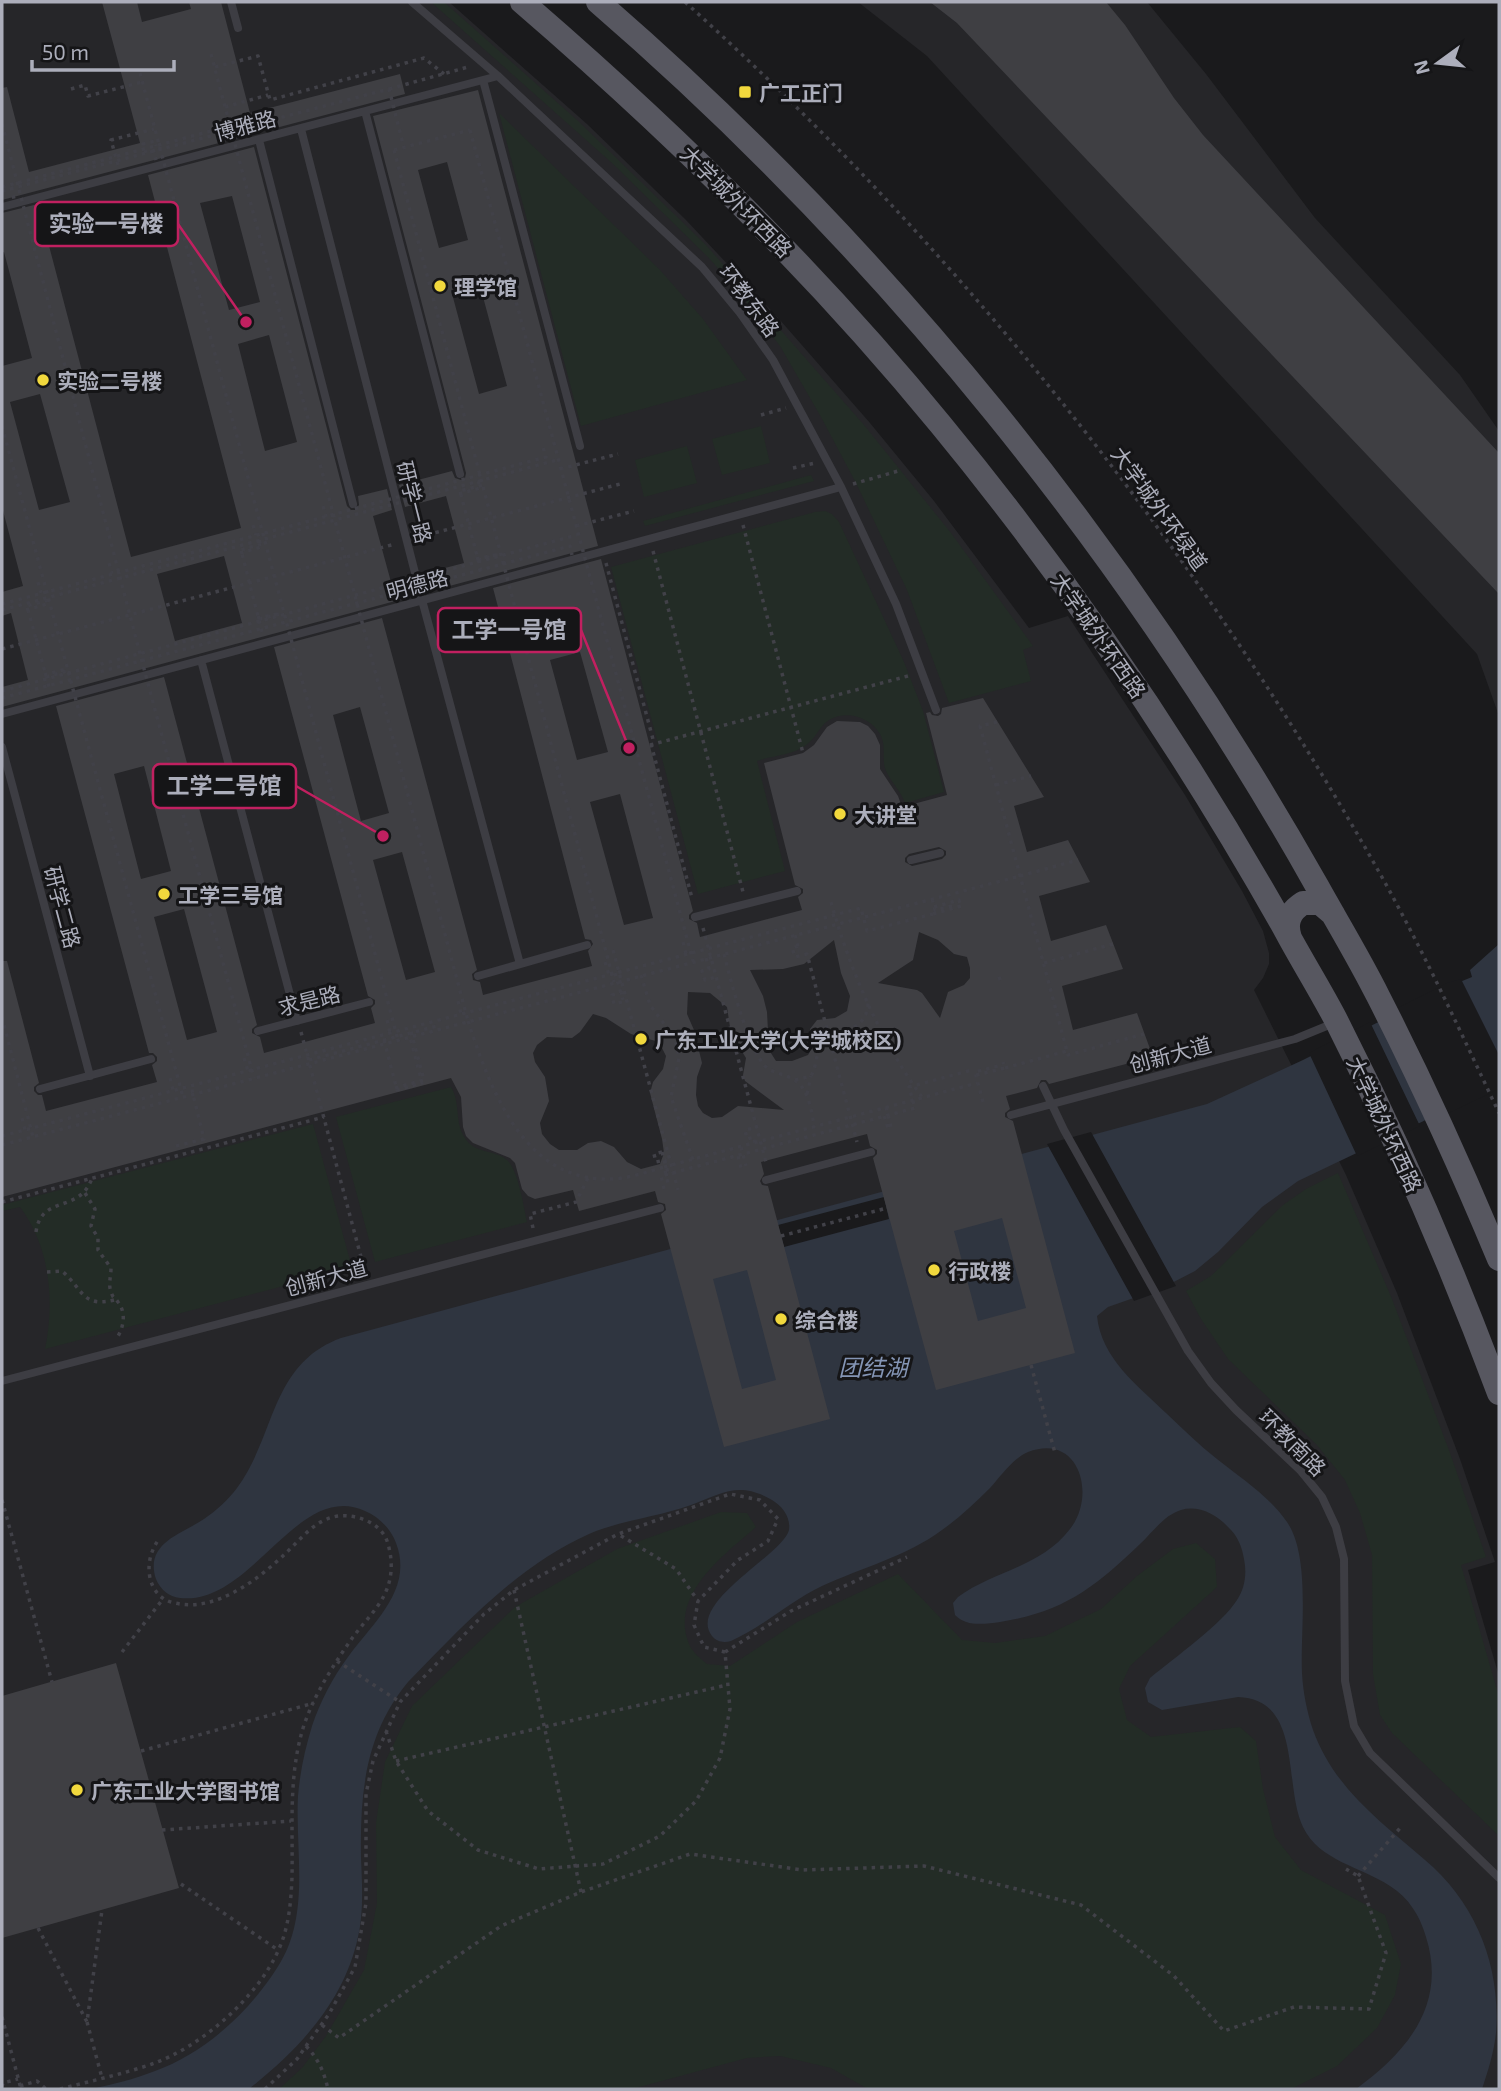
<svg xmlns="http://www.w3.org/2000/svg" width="1501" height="2091" font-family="'Exo 2','Noto Sans SC',sans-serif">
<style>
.built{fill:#262629}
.green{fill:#232c26}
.water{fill:#2f3540}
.pier{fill:#1a1a1c}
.building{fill:#3f3f43;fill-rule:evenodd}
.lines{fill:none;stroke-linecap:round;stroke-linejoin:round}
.path{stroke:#414148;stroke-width:3.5;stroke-dasharray:3.5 5;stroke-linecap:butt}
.lane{stroke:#3d3d43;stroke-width:8}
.primary{stroke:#575760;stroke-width:24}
.path-bridge{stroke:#414148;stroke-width:3.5;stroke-dasharray:3.5 5;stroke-linecap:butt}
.poi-dot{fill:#f1d83d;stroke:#151517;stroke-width:2.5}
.labels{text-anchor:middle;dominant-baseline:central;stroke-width:6;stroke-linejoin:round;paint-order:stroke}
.poi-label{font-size:21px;font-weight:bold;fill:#acaebb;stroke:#151517;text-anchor:start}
.street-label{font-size:21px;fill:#acaebb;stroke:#151517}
.water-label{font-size:23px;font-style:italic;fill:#8495b5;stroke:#151517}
.leader{fill:none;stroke:#c12060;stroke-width:2.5}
.callout-dot{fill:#c12060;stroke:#151517;stroke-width:2.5}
.callout{fill:#151517;stroke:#c12060;stroke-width:2.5}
.callout-label{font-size:23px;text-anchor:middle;font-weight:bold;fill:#acaebb}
</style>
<rect width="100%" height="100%" fill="#1a1a1c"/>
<path class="built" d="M2,2h447l138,122 99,96 94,100 90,103 64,78 95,127 39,-12 117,179 57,96 21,40 6,22v11l-6,14 -9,12 92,185 51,118 63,166 35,103 -27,8 31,106v413h-1497z
M858,2h289l59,72 109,144 145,157 39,56v285l-22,-62 -550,-598z"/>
<path class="green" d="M431,2h13l133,118 129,125 158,180 87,108 82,113 -10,4 8,31 -82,22 -42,-113 -51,-107 -35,-66 -41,-71 -42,-55 -30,-34 -96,-94z
M499,113l161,157 43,49 44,61 -166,46z
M761,426l9,37 -48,12 -10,-36z
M687,446l10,37 -53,14 -9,-37z
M811,475l3,6 -169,45 -2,-5z
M825,511l7,3 7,8 65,140 19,49 21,81 -39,11c-4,-12 -14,-21 -19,-32 -5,-12 1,-24 -6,-37 -10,-18 -38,-26 -55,-11 -8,8 -11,18 -22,24 -12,8 -32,9 -46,14l28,110 -87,23 -87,-327 204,-55z
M451,1087c10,16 3,35 14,51 9,16 29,11 42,22 11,9 17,48 20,62l-152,40 -39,-145z
M313,1124l39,144 -307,81c10,-47 5,-103 -25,-142l-18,4v-6z
M1338,1173l54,126 58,154 36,104 -25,8 38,132v139l-107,-103 -12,-18 -7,-41 -1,-119 -12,-42 -15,-33 -28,-35 -89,-86 -27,-40 -15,-28 25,-15 72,-71 23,-16z
M721,1512l26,1 9,14c-33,29 -87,68 -67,117 3,8 12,15 18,20l23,2 67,-44 101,-48 64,66 33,3 50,-7 56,-27 36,-33 36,-27 23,-6 19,16 2,28 -87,79 -11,23 8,31 24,17 89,-10 16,14 7,48 12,48 26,33 84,45 16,49 -6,31 -18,33 -40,38 -46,23h-423l-37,-21 -51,-12 -33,2 -115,31h-353l23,-21 24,-32 38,-66 13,-67 -1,-80 9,-61 27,-56 103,-99 102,-58z"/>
<path class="water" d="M1499,944v141l-201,96 -36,26 -44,45 -23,19 -33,17 -54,19 -11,9c4,42 41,70 69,97 17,16 33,32 51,46 25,20 52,37 70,63 24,35 13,110 15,151 1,19 5,39 11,57 21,58 67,91 112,130 51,43 76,106 71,173 -2,19 -8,38 -14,56h-126c52,-38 91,-85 70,-152 -6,-21 -17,-39 -36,-51 -28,-19 -71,-25 -87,-59 -20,-42 0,-128 -65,-130l-76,13 -14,-8 -3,-14 5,-10c24,-20 72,-54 87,-78 8,-12 10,-27 7,-41 -2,-12 -6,-23 -16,-32 -12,-13 -30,-22 -47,-17 -17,5 -29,23 -41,34 -45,43 -76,68 -140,78 -15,2 -34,5 -45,-7l-2,-12 5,-6c36,-26 83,-30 112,-68 27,-34 9,-97 -42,-77 -16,7 -27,24 -38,36 -15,15 -31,30 -48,42 -35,26 -81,38 -120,56 -32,15 -59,41 -91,55 -7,2 -14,1 -19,-5 -26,-33 72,-82 77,-106 2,-13 -7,-24 -17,-30 -33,-19 -49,-7 -81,5 -33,12 -70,15 -102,29 -72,32 -127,93 -181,148 -43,52 -48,111 -47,175 1,26 3,54 -3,80 -14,65 -59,112 -109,152h-157c21,-5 43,-10 63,-18 50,-18 94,-59 122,-103 34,-51 18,-115 21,-172 2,-24 7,-47 14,-70 8,-24 21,-49 36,-69 24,-34 66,-67 48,-114 -5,-14 -17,-26 -31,-32 -68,-31 -113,95 -185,87 -11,-1 -20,-9 -24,-19 -12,-36 26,-45 48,-60 12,-8 24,-19 33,-31 39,-52 33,-124 104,-150l866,-234 96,-44 147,-74 22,-9 -2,-7z"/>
<path class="pier" d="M1461,979l38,76v34l-67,32 -50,-105 65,-33z
M1370,1022l50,104 -63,30 -48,-103z
M1091,1132l85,154 -42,15 -87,-157z
M884,1197l5,22 -105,28 -6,-22z"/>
<path class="building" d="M102,2h35l5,20 49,-13 -2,-7h32l29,111 150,-39 5,20 -403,106v-112l5,-1 22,85 111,-29z
M930,2h176l19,23 49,73 29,37 296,318v141l-542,-571z
M478,90l120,456 -171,46 -5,-18 42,-11 -18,-67 -41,11 -6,-22 53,-14 3,7 6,2 4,-2 1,-5 -93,-357zM447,162l21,78 -29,8 -21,-78zM479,282l28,104 -28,8 -28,-104z
M254,147l93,359 4,4h4l4,-5 -1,-9 29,-7 5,21 -19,6 18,66 18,-5 5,19 -412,111v-20l26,-7 -17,-67 -9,3v-24l21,-6 -21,-79v-141l30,-8 -28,-106 -2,1v-40l36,-9 93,353 110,-29 -93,-353zM232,196l28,106 -31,8 -29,-107zM269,335l28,107 -32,9 -27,-107zM40,394l30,108 -31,8 -29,-108zM224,556l18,67 -67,18 -18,-67z
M601,559l92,352 -4,4v4l8,4 3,14 102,-27 -4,-13 5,-4v-4l-8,-4 -31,-122 39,-10 11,-8 13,-18 10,-6 23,1 8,4 7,8 5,11v24l18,27 4,11 45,-12 -21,-82 4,-1 2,3 6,1 3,-2 1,-6 41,-10 61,99 -30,9 13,46 41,-12 22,42 -51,14 12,45 55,-16 17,44 -61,17 11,44 64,-17 16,44 -104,27 -3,-4h-5l-4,8 -31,8 4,13 -5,4v4l8,4 62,232 -139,37 -63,-232 4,-4v-4l-7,-4 -3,-12 -106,28 3,12 -4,7 2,4 6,1 62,233 -106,28 -63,-233 5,-4 -1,-6 -7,-2 -3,-11 -76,20 -6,-21 -38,9 -7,-3 -6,-7 -7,-26 -5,-5 -37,-15 -7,-7 -3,-9 -2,-30 -10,-19 -449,119v-236h5l32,122 -5,4v4l4,4h4l4,16 111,-29 -5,-17 5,-4v-4l-4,-4h-4l-93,-347 108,-29 93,348 -5,4v4l8,4 4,16 111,-30 -4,-15 4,-4v-4l-7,-4 -94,-349 108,-29 95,352 -5,4 1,6 7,2 3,13 109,-29 -4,-15 5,-7 -2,-4 -6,-1 -92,-351zM580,652l28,100 -31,8 -27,-100zM360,707l29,106 -28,8 -28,-106zM144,766l27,105 -30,8 -27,-105zM620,794l33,124 -29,7 -34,-123zM939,847l7,4v4l-4,4 -30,7 -7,-4v-4l4,-4zM402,852l33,120 -29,8 -33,-120zM184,909l33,123 -30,8 -33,-123zM919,932l19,8 16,14 13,3 3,11v10l-6,7 -16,7 -8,26 -18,-25 -5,-3 -39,-7 35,-23zM834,940l7,33 9,23 -3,15 -12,7 -18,2 -7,9 3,17 -5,9 -16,6h-16l-7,-11 -2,-38 -4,-16 -13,-26 33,-1 21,-5zM688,992l22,1 17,14 4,27 15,24 -3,17 2,6 39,29 -46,-4 -16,11 -10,1 -9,-5 -5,-7 -2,-11 1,-18 5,-14 -8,-33 -7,-16zM593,1014l13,4 25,16 28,8 7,14 -3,13 -10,13 -3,11 12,46 2,14 -4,11 -19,5 -14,-7 -13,-15 -13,-6 -13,2 -11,7h-18l-9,-6 -8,-10 -2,-11 9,-22 -4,-24 -10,-15 -2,-9 4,-8 10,-8 25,1 8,-6zM1002,1218l24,90 -48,13 -24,-90zM747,1270l29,110 -34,9 -29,-110z
M116,1663l63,225 -177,50v-242z"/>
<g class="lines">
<path class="path" d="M685,2c281,253 519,556 703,886 40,73 75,149 111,225
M215,67l43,-11 12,44 154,-42 20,16
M71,89l14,-4 3,11 54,-14
M389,89l79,-22
M225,107l43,-12
M394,150l76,-20
M146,153l-3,-9 12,-3 1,5
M118,165l-7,-25 43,-11
M761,415l25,-7
M793,468l22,-5
M560,469l58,-15
M853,484l45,-13
M323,506l3,11
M253,525l3,10
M743,525l60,228
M576,526l58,-15
M419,537l201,-53
M653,551l90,341
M478,560l23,-6
M109,563l3,11
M606,563l48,180
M481,571l-21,-80 23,-6
M38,582l3,11
M48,600l-21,6 22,81
M259,619l25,-6
M262,632l-21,-82 24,-7
M2,649l393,-105
M46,677l21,-6
M997,722l-17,4 88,329 76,-21
M651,744l41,154
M650,745l258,-69
M996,785l35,-9
M1020,876l58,-16
M932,899l3,11 21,-5
M831,902c19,68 49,138 91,195
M933,914l28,-8
M703,928l64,238
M795,935l4,16h-1
M683,942l3,12
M798,946l-6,2 3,9 12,-3 50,188
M613,950l65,240
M724,954c8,31 20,79 37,107 8,13 20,11 32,18 15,8 19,32 21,48
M706,958l3,11 -7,2 3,9 11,-3
M605,962l4,13
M1044,963l69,-19
M641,975l9,30 21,28 6,13 2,12 -8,39 22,63
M998,979l6,-2
M458,1001l3,13
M622,1002l-8,2 -2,-9 13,-3
M387,1020l3,13
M468,1021c24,73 59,169 154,157 14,-2 28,-7 42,-11l5,20
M301,1032l64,240
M838,1033c18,-5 29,-11 30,-30
M384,1040l13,50 25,-7 -12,-46
M244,1058l4,13
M309,1060l128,-34
M170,1078l3,12
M807,1094l4,-18
M983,1102l-8,-30 23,-6
M886,1107l5,20
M884,1116l4,12
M22,1118l3,12
M755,1143l-1,-6 -7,2 -2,-9 12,-3
M176,1146l28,-7 -13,-53
M741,1147l5,19
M662,1152l-8,2 2,8 9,-2 3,14
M738,1156l3,12
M85,1193l10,16 -4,17 7,12v12l13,18c0,9 -3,16 0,24 3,8 2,3 7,10 8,10 6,24 0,34
M2,1202l322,-85
M533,1228l-3,-14 46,-12 13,-26
M36,1232c5,-38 44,-18 56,-54
M781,1236l106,-28
M47,1272l15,-1c21,18 20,37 52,29
M1031,1365l24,88
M2,1500l50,182
M514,1590l67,302
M122,1652l41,-53
M725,1652l66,-41 116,-54
M337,1661l63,41
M386,1731l10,30 32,50 50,39 61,19 64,-5 57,-28 36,-35 24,-43 10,-49 -5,-57 -21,-5 -10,-22 4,-24 -22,-32 -58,-35
M141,1751l173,-48
M396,1761l331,-76
M162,1830l129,-9
M1358,1876l43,-49
M181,1884l97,66
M38,1928l49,94 15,-112
M2,2017l19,72
M87,2022l15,56
M322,2025l17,13 162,-112 80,-34 109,-38 113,16 121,-4 157,39 93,71 50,55 70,-24 75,2 17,-56 -28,-77 -12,-7
M306,2046c13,14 18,26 22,43
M20,2086l17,-5 9,8
M2,2087l1,-4 15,-4
M60,2089c31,-8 63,-15 92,-25 49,-17 106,-67 127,-115 10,-23 12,-47 13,-72 1,-51 -4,-102 12,-152 11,-32 30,-61 49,-88 8,-11 18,-21 26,-33 13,-19 15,-39 9,-60 -6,-24 -41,-34 -61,-25 -17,7 -28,22 -41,34 -27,26 -71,60 -111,50 -13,-2 -22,-12 -25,-25 -3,-14 1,-28 9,-39
M265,2089l32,-30 9,-13 23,-32 26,-47 11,-64v-109l7,-33 27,-59 84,-88 30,-24 104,-56 112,-40 30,6 18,19 -10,22 -30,19 -40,41"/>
<path class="lane" d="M231,2l7,26
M412,2l86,74 204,191 38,46 33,47 68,127 55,117 40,106
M483,80l97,366
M365,111l95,363
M301,129l121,471 98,364
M259,140l94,364
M2,207l496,-131
M201,660l96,361
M2,714l839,-227
M2,747l88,329
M911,860l29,-7
M695,917l102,-26
M478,976l109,-31
M258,1031l111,-29
M1043,1086l21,44 124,221 23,32 25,27 64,60 22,27 14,30 8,32 1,122 9,45 16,27 129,125
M40,1089l111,-30
M1011,1115l284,-76 39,-16
M766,1180l105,-28
M2,1381l658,-173"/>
<path class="primary" d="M522,2c151,130 293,269 419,423 130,158 245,328 345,506 16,30 35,60 51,91 61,120 115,245 162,371
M598,2c288,249 532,552 719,884 20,36 42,72 61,110 44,86 84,174 121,263
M1290,938c-5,-15 -1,-26 13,-35h17l13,11"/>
<path class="path-bridge" d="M211,54l257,967
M140,73l258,967
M2,124l138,530 114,424
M470,130l223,831
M153,149l3,11
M394,150l220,832
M2,187l224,-60 3,14
M11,187l3,12
M2,191l387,-102 15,59
M2,426l181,671
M459,494l21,-6 -3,-12
M240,553l21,-6 -3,-12
M476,559l24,-5
M2,604l544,-147 -3,-10
M2,610l555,-150
M26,610l21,-6 -1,-4
M257,618l25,-5
M44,675l22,-6 1,3
M2,691l575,-156
M2,698l568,-152 2,9
M934,907l25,-7 2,6
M615,973l8,27
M2,1017l31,120
M1005,1068l62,-17
M976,1075l29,-7 -2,-6
M795,1080l16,-4c5,-9 5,-18 8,-28 11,-23 43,-12 63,-17
M395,1088l29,-8 -14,-52
M2,1136l859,-228 6,23 66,-17
M2,1145l1018,-269
M662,1152l4,15
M664,1167l313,-84
M664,1189l-3,-13 254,-68 -6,-21 63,-17"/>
</g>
<g class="poi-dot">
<rect x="738" y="85" width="14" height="14" rx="3.5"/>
<circle cx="440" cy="286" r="7"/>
<circle cx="43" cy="380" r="7"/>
<circle cx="840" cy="814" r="7"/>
<circle cx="164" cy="894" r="7"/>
<circle cx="641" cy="1039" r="7"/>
<circle cx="934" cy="1270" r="7"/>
<circle cx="781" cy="1319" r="7"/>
<circle cx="77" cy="1790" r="7"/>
</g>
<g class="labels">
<g class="poi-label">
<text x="759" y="92">广工正门</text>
<text x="454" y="286">理学馆</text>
<text x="57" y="380">实验二号楼</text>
<text x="854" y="814">大讲堂</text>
<text x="178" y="894">工学三号馆</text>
<text x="655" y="1039">广东工业大学(大学城校区)</text>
<text x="948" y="1270">行政楼</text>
<text x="795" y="1319">综合楼</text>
<text x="91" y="1790">广东工业大学图书馆</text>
</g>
<g class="street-label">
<text transform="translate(245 125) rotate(-15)">博雅路</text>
<text transform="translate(737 201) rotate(45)">大学城外环西路</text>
<text transform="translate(750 300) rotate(53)">环教东路</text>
<text transform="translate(415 502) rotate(76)">研学一路</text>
<text transform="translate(1160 508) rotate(54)">大学城外环绿道</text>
<text transform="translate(417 584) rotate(-15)">明德路</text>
<text transform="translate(1099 635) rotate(55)">大学城外环西路</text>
<text transform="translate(63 907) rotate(75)">研学二路</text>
<text transform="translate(309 1000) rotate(-14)">求是路</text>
<text transform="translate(1170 1054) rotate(-15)">创新大道</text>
<text transform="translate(1385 1124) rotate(65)">大学城外环西路</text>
<text transform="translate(326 1277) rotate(-15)">创新大道</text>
<text transform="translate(1293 1442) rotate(45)">环教南路</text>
</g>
<g class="water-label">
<text x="873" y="1367">团结湖</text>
</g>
</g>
<path class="leader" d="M246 322L178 224M629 748L581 630M383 836L296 786"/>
<g class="callout-dot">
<circle cx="246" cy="322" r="7"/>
<circle cx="629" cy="748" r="7"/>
<circle cx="383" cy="836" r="7"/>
</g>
<g class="callout">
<rect x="35" y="202" width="143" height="44" rx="7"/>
<rect x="438" y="608" width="143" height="44" rx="7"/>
<rect x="153" y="764" width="143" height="44" rx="7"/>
</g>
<g class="callout-label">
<text x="106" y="232">实验一号楼</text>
<text x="509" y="638">工学一号馆</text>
<text x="224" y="794">工学二号馆</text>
</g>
<rect width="1501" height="2091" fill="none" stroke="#acaebb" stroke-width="7"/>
<g transform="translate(1438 63) rotate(255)" stroke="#151517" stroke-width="5" paint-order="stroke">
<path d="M0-5L12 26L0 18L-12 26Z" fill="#acaebb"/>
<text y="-10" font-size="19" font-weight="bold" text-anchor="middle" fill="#acaebb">N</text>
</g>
<path d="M32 60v10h142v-10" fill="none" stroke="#acaebb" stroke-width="3.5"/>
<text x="42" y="60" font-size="21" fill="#acaebb" stroke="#151517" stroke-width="5" paint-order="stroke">50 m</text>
</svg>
